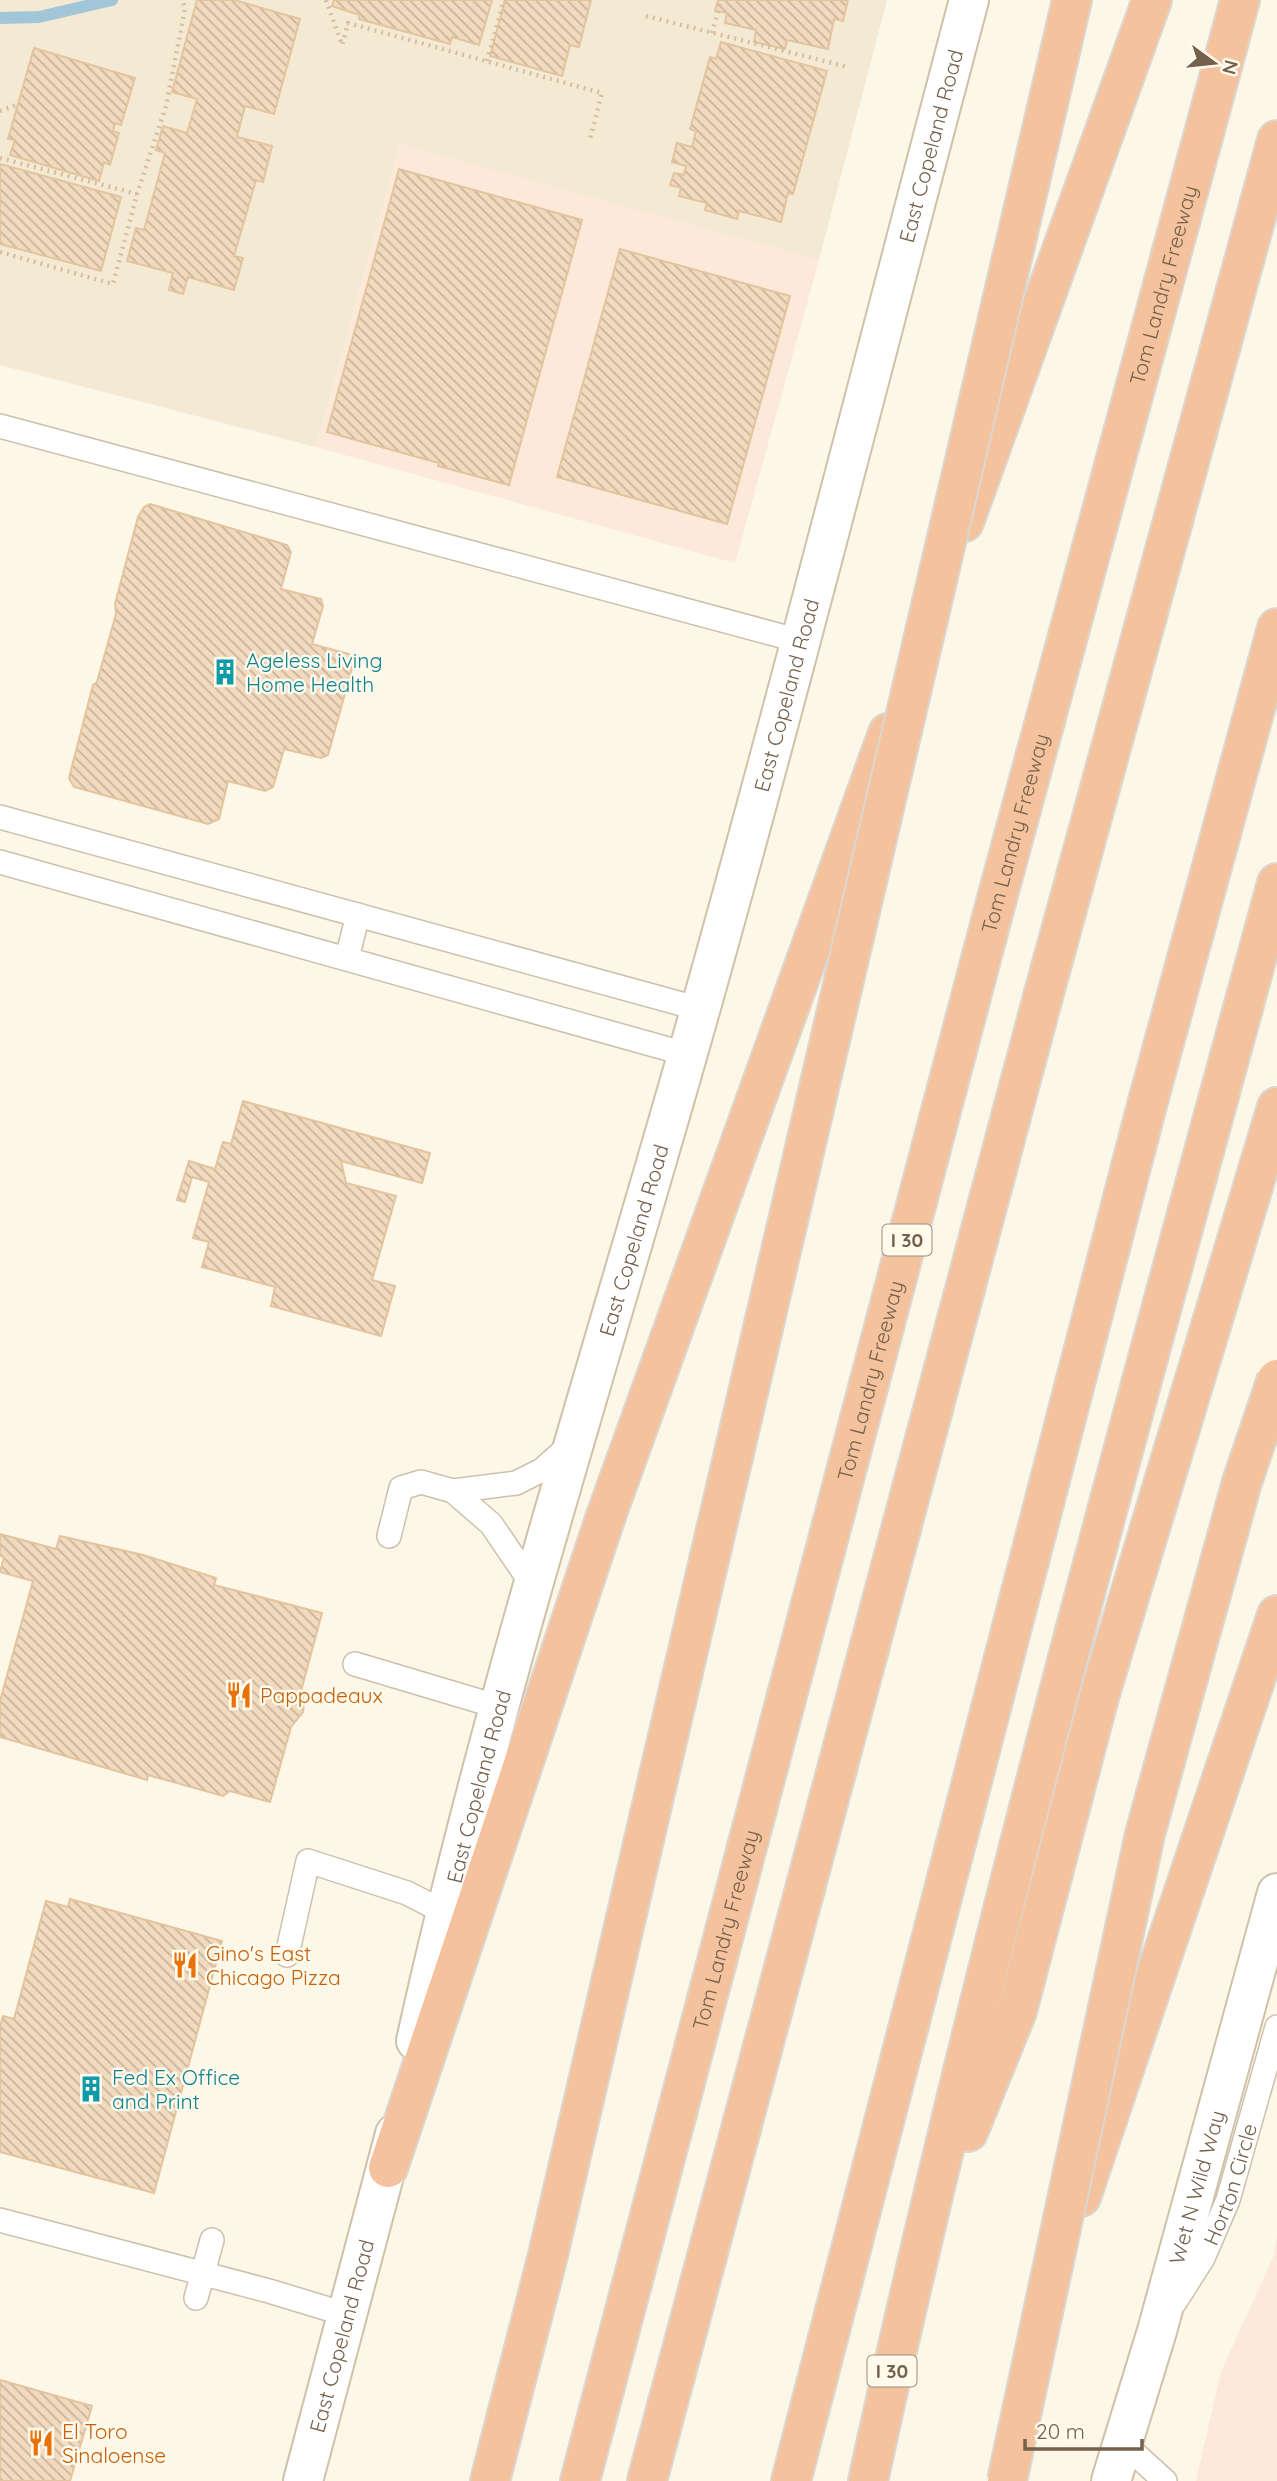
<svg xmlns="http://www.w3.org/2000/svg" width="1277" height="2481" font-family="Quicksand,sans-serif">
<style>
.residential{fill:#f4ead4}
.commercial{fill:#fce9da}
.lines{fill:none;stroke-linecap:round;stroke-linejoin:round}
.stream{stroke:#a1c6d7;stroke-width:12}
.building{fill:url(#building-back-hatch);stroke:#e3c49e;stroke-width:2}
.lane-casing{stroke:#cec0ac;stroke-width:26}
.secondary-casing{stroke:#d0c1a9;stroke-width:42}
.highway-casing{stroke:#dbd6d0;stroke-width:42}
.path{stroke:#d6bea1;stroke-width:4.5;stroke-dasharray:2 5;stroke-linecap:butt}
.lane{stroke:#fff;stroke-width:23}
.secondary{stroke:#fff;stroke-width:38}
.highway{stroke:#f5c29e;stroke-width:38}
.highway-bridge-casing{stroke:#dbd6d0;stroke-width:42;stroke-linecap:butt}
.highway-bridge{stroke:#f5c29e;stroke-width:38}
.labels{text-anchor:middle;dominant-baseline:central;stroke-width:5;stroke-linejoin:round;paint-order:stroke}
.shield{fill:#fffaec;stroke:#9e8e7b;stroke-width:2}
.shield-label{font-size:19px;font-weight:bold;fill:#75604b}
.street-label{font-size:21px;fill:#75604b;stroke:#fffaec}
.culture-label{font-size:21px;fill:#0d838f;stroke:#fffaec;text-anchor:start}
.food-label{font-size:21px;fill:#c56008;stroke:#fffaec;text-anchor:start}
</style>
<defs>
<pattern id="building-back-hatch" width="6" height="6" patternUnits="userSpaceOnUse" patternTransform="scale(1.75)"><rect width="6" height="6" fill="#f1dabe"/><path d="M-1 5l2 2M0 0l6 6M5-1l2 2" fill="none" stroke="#c8b49c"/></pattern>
</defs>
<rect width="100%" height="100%" fill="#fcf7e6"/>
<path class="residential" d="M0,0h887l-68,260 -419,-115 -84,302 -316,-82z"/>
<path class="commercial" d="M400,144l419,116 -84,303 -419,-116z
M1277,2237v244h-81l25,-109 52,-114z"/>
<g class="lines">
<path class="stream" d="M0,18l39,-1 73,-17"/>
</g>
<path class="building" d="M197,0h37l66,19 -26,95 -29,-8 -8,31 35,9 -9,36 -7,-2 -22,76 9,2 -9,32 -46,-13 -5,17 -14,-4 4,-17 -46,-12 9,-33 8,2 21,-77 -9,-3 7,-24 24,7 10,-34 -25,-7z
M334,0h158l-13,45 -27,-8 -2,7 -91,-25 1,-4 -28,-9z
M505,0h86l-12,47 -9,-2 -8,31 -72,-20z
M718,0h130l-5,21 -9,-2 -6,30 -41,-9 -2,9 -31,-7 2,-12 -31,-7 2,-10 -12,-2z
M721,42l106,29 -34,123 -5,-1 -7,29 -42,-11 -2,8 -32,-9 2,-7 -28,-7 2,-8 -11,-3 4,-12 10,2 2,-9 -14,-4 5,-19 15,4 4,-16 -6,-2 20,-72 6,2z
M34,48l101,30 -14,47 -6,-2 -2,8 6,2 -9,32 -6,-3 -5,19 -89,-26 5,-15 -7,-1z
M0,164l121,33 -20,74 -101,-27z
M399,169l183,51 -73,265 -71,-19 1,-3 -112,-31z
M620,249l170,47 -63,228 -170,-47z
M150,504l137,41 4,7 -10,37 40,10 2,7 -11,38 37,10 5,7 -26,94 -7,3 -37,-9 -11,38 -8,4 -37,-10 -9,38 -11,5 -134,-37 -5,-9 24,-93 4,-3 19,-68 -1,-10 23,-87 6,-10z
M243,1101l187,52 -8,30 -81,-22 5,22 50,13 -24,84 23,6 -14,50 -110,-30 4,-19 -73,-20 7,-25 -16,-4 16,-56 -17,-5 -7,25 -8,-2 12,-39 26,8 8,-27 8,2z
M0,1534l56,15 4,-13 83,19 73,23 -2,7 108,28 -21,78 3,10 -1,11 -12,15 -21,75 -40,-11 -7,5 -75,-21 -1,5 -147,-43v-36l33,-120 -33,-9 4,-15 -4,-1z
M70,1899l152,42 -68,252 -154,-41v-125l3,-11 11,3 32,-118 22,6z
M0,2380l92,26 -22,75h-70z"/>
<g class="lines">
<g class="lane-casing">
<g id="lane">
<path d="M0,426l800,215"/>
<path d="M0,817l700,192"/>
<path d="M0,862l686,192"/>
<path d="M347,958l11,-43"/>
<path d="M453,1491l63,-8 26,-13 28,-25"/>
<path d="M389,1536l12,-48 20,-6 32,9 38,33 43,63"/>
<path d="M355,1664l144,43"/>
<path d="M287,1955l21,-94 99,32 37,19"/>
<path d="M0,2220l269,71 79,24"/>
<path d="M196,2298l16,-58"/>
<path id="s1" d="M1175,2302l28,-44 25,-58 49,-173"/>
<path d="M1123,2443l42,38"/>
</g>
</g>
<g class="secondary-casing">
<g id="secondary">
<path id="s2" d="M416,2041c77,-349 188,-690 285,-1034 94,-335 179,-671 268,-1007"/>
<path id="s3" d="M303,2481l92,-347"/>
<path id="s4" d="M1111,2481l46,-150 120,-438"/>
</g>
</g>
<g class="highway-casing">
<g id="highway">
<path d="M1053,82l19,-82"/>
<path d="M964,522l188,-522"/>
<path d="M968,2132l49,-121 82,-314 178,-590"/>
<path d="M388,2168l218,-652 282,-783"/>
<path d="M1081,2197l196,-582"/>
<path d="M490,2481l58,-226 101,-437"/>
<path id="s5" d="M580,2481l416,-1579 244,-902"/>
<path d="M647,2481l397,-1488 233,-853"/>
<path d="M791,2481l356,-1376 130,-477"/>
<path d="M868,2481c117,-538 265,-1068 409,-1598"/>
</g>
</g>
<path class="path" d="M326,0l16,45 6,-22 254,70 -12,46
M646,16l202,51
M712,33l9,-33
M487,61l17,-61
M0,111l16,-6
M0,158l137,36
M0,252l113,32 24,-90 29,-88 19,-97 -2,-9"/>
<use href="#lane" class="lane"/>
<use href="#secondary" class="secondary"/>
<use href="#highway" class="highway"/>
<g class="highway-bridge-casing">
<path id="highway-bridge" d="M649,1818l404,-1736
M1007,2481l138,-647 97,-352 35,-103"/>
</g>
<use href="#highway-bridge" class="highway-bridge"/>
</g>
<defs>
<g id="building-bare" transform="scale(2.1)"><path d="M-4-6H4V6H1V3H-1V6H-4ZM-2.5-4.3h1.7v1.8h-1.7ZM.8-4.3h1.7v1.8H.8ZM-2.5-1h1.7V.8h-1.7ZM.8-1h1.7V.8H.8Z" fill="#0f9aa8" stroke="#fffaec" stroke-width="2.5" paint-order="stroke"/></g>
<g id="restaurant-bare" transform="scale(2.1)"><path d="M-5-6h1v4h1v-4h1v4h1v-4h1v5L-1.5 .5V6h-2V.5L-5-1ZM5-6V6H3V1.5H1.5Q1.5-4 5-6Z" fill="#e8710a" stroke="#fffaec" stroke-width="2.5" paint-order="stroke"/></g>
</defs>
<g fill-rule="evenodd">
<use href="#building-bare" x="225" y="672"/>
<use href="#restaurant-bare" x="239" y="1695"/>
<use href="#restaurant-bare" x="185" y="1965"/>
<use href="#building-bare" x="91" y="2089"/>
<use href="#restaurant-bare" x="41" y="2443"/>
</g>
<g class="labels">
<g class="shield">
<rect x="882.5" y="1224.5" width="49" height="31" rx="5"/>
<rect x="867.5" y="2355.5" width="49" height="31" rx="5"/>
</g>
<g class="shield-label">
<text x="907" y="1240">I 30</text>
<text x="892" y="2371">I 30</text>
</g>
<g class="street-label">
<text stroke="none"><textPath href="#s2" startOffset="1964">East Copeland Road</textPath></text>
<text stroke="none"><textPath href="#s5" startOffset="2272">Tom Landry Freeway</textPath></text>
<text stroke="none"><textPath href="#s2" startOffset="1396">East Copeland Road</textPath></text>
<text stroke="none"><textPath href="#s5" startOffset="1704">Tom Landry Freeway</textPath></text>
<text stroke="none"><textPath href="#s2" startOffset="830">East Copeland Road</textPath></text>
<text stroke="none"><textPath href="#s5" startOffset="1138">Tom Landry Freeway</textPath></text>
<text stroke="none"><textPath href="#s2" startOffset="262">East Copeland Road</textPath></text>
<text stroke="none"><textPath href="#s5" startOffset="570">Tom Landry Freeway</textPath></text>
<text stroke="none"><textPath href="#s1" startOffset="131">Horton Circle</textPath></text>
<text stroke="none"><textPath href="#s4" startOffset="306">Wet N Wild Way</textPath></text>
<text stroke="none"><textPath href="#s3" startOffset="150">East Copeland Road</textPath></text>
</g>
<g class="culture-label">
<text x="246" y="660">Ageless Living<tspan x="246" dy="24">Home Health</tspan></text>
<text x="112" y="2077">Fed Ex Office<tspan x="112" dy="24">and Print</tspan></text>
</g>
<g class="food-label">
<text x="260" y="1695">Pappadeaux</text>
<text x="206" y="1953">Gino's East<tspan x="206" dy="24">Chicago Pizza</tspan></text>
<text x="62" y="2431">El Toro<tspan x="62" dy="24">Sinaloense</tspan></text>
</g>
</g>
<g transform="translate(1214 63) rotate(105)" stroke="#fffaec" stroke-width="5" paint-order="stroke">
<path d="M0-5L12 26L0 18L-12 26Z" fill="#75604b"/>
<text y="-10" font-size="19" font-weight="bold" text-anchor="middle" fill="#75604b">N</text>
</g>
<path d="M1025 2439v10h117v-10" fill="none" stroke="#75604b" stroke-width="3.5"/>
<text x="1036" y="2439" font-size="21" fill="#75604b" stroke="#fffaec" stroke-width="5" paint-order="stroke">20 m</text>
</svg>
